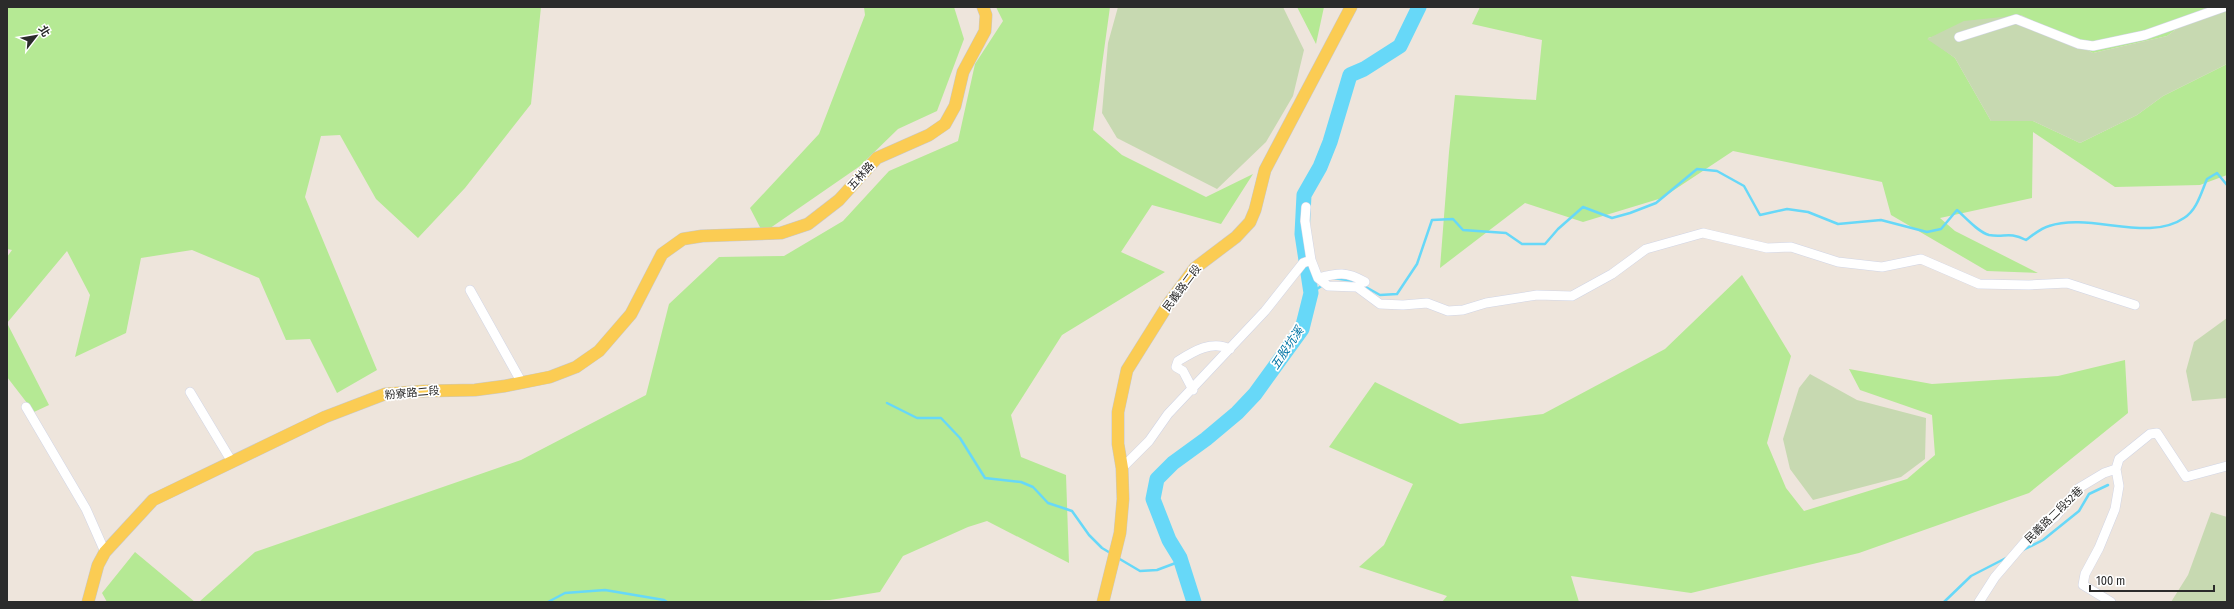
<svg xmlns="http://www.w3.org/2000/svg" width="2234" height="609" font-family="'Fira Sans Condensed','Noto Sans TC',sans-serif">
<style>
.green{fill:#b5e994}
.cemetery{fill:#c7d9b1}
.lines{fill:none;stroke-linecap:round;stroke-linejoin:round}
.stream{stroke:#67d8f8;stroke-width:2.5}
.river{stroke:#67d8f8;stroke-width:15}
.minor-casing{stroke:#d1d5e5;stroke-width:10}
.major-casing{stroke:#c8c8c8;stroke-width:13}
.minor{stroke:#fff;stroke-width:9}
.major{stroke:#fbcc53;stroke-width:12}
.labels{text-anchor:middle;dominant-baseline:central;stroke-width:3.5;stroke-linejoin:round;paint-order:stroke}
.street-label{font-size:11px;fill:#2b2b2b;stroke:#fff}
.water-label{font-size:12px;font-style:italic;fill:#0376a6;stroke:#fff}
</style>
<rect width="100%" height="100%" fill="#eee5dc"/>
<path class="green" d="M7,7h534l-10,97 -66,84 -47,50 -42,-39 -36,-64 -19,1 -16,61 72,173 -40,23 -27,-54 -24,1 -27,-62 -67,-28 -51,8 -15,75 -51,24 15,-62 -23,-44 -60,72 42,82 -15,7 -27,-35v-120l5,-7 -5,-1z
M864,7h90l10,32 -27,72 -39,18 -38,37 -97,67 -13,-25 69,-74 46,-119z
M996,7h114l-17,123 29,25 84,42 47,-23 -32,50 -69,-19 -31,47 44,20 -103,63 -51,80 10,42 45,18 3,88 -82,-42 -19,6 -65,29 -23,36 -50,8 -60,2h-571l56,-50 266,-92 125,-65 23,-91 50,-47 65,-1 59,-35 46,-50 69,-30 17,-77 28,-43z
M1297,7h27l-8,37z
M1480,7h726l-39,29 -74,17 -72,-38 -93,23 27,20 36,63h42l47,22 57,-28 26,-19 64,-32v111l-27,10 -85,2 -82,-55 -1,66 -92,20 15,13 83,42 -51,-2 -96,-56 -9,-33 -149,-31 -71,47 -79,24 -58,-19 -85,65 9,-116 6,-57 81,5 6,-60 -70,-16z
M1742,275l49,81 -24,87 19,45 18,23 103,-32 28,-24 -3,-40 -72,-25 -11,-21 83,15 126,-8 67,-16 3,53 -99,80 -170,60 -168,40 -120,-17 8,26h-137l5,-6 -88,-29 25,-22 29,-61 -84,-37 46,-65 85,42 83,-10 122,-65z
M135,552l60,50h-88l-5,-9z"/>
<path class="cemetery" d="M1118,7h165l21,43 -11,46 -27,46 -49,47 -100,-51 -15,-25 6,-70z
M2206,7h21v57l-64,32 -26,19 -57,28 -47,-22h-42l-36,-63 -28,-19 37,-18 57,-6 72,38 74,-17z
M2227,318v80l-35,3 -6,-30 8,-29z
M1810,374l47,26 69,18 -1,41 -24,18 -88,23 -23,-31 -7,-30 16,-51z
M2211,512l16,5v85h-56l17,-27z"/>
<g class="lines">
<path class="stream" d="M1333,278l21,3
M1364,286l16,9 17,-1 20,-30 15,-44 21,-1 10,11 43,3 16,11h23l13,-15 25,-22 29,11 18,-5 26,-10 41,-34 20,2 27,15 16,29 27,-6 21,3 30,12 43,-4 46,12 14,-3 16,-19c9,8 21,22 32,25 16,3 19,-4 37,5 7,-5 15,-12 23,-14 41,-14 99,17 135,-8 13,-8 17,-25 23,-39l10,-6 10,12
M1311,293l12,-8
M887,403l30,15h24l19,20 25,40 36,4 12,5 15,16 24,8 17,24 13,13 10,6
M2023,550l20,-10 36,-29 10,-17 19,-9
M1118,558l22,13 17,-1 24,-9
M548,602l17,-9 40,-3 59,10 3,2
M1944,602l27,-26 37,-19"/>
<path class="river" d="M1194,602l-14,-44 -11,-18 -16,-41 4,-20 16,-16 33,-24 31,-26 18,-19 47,-65 9,-36 -9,-59 2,-39 16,-28 10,-25 20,-67 14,-6 36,-23 19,-39"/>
<g class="minor-casing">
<path id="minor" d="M1959,37l57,-18 63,25 14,2 52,-11 79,-28
M1306,207l-1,14 6,39 7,18 10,8 29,1 23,17 23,1 24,-2 21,8 15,-1 23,-7 51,-8 35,1 40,-22 34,-25 57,-16 64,15 24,-1 47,15 44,5 39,-8 58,25 50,1 38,-2 68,22
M1318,278c20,-5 28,-7 47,4
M470,290l52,93
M1193,390l-10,-19 -7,-4 2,-6c16,-10 34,-21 52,-12
M190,392l42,70
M26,407l60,102 19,43
M1122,468l27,-27 19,-27 97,-103 38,-48 8,-3
M2116,469l3,-10 31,-25 7,-1 29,44 41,-11
M1979,602l16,-25 30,-35 31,-26 23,-28 25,-15 12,-4 3,17 -4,23 -16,39 -14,26 -2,11 28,17"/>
</g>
<g class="major-casing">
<path id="major" d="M88,602l10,-37 7,-13 48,-52 172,-83 60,-23 40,-3 50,-1 30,-4 45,-9 26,-10 23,-16 32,-37 31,-60 21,-15 19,-3 79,-3 27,-9 31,-24 38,-42 52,-23 16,-11 10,-18 8,-34 22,-41 1,-16 -3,-8
M1103,602l17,-69 3,-34 -1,-31 -4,-24v-32l9,-42 42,-67 26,-35 41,-31 14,-15 5,-12 10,-40 86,-163"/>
</g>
<use href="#minor" class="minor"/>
<use href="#major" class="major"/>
</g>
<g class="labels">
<g class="street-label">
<text transform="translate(861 176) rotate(-48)">五林路</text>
<text transform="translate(1182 288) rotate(-53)">民義路二段</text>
<text transform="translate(412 393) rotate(-5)">粉寮路二段</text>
<text transform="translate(2054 515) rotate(-44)">民義路二段52巷</text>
</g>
<g class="water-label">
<text transform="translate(1287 348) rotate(-56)">五股坑溪</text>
</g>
</g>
<rect width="2234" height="609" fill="none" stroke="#2b2b2b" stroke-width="16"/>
<g transform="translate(36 36) rotate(59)" stroke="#ffffff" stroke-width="3" paint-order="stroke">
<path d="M0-3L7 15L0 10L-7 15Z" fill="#2b2b2b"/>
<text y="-6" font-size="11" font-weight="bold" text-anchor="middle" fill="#2b2b2b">北</text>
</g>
<path d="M2090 585v6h124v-6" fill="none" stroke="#2b2b2b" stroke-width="2"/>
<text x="2096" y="585" font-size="12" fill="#2b2b2b" stroke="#ffffff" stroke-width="3" paint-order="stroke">100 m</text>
</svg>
